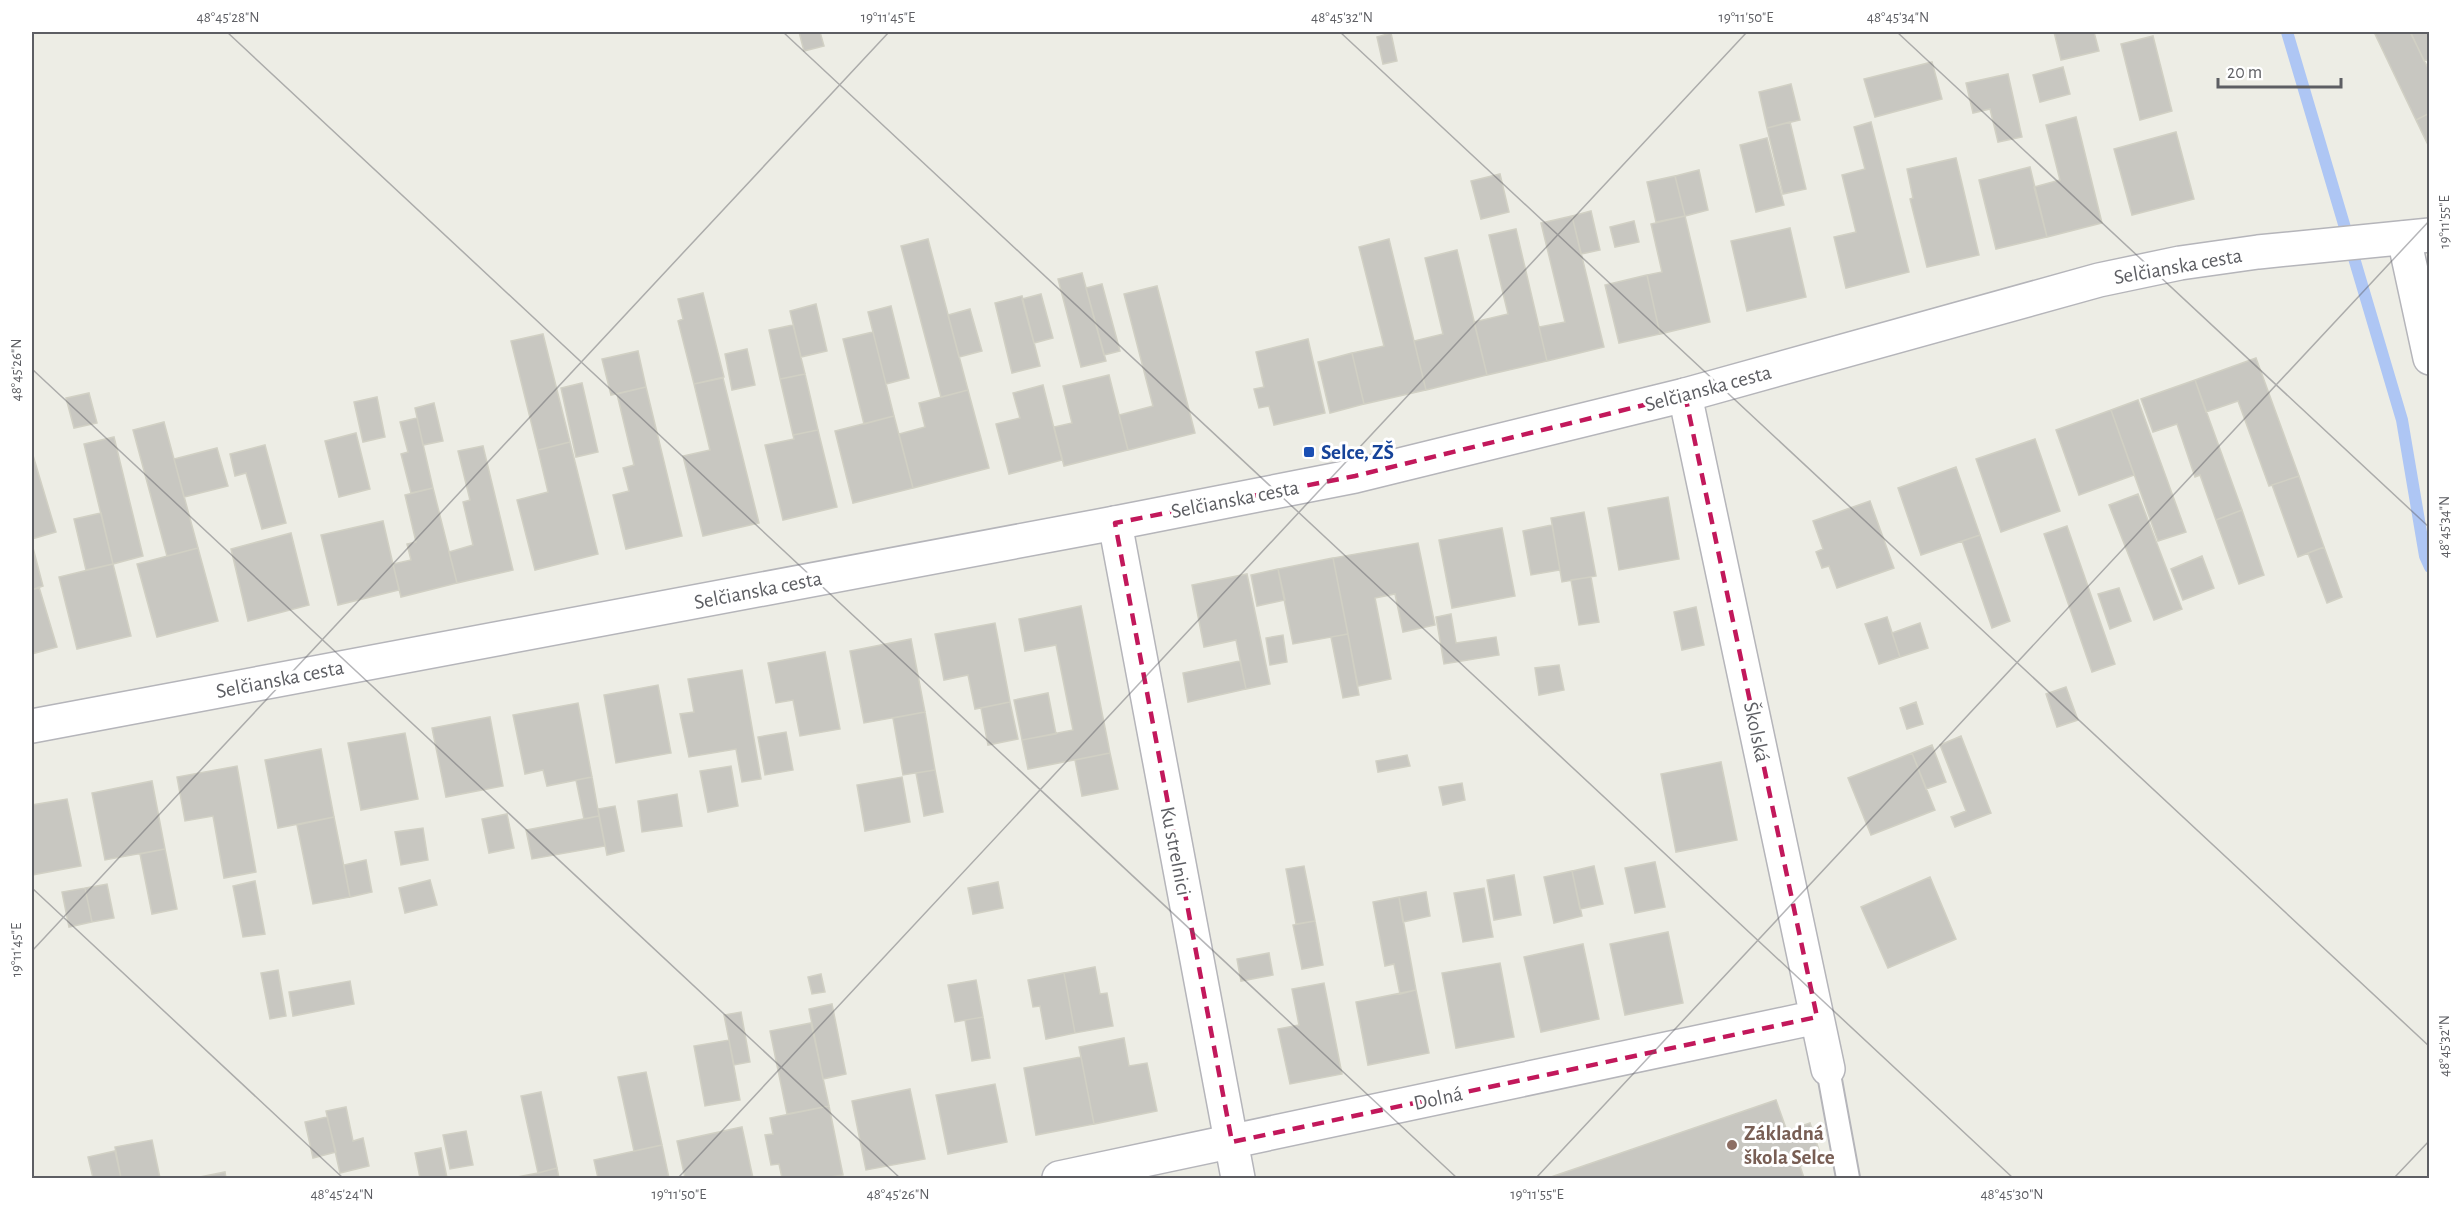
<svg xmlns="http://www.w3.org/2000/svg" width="2461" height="1210" font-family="'Alegreya Sans',sans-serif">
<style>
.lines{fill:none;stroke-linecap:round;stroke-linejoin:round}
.stream{stroke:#aec6f4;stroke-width:12}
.building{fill:#c8c7c1;stroke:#d1d0c4;stroke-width:1.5}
.service-casing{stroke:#b5b5ba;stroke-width:26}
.minor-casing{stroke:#b5b5ba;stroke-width:36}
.tertiary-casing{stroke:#b5b5ba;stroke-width:36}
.service{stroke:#fff;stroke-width:22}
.minor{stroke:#fff;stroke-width:33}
.tertiary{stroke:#fff;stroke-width:33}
.marked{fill:none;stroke:#c2185b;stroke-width:4.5;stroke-dasharray:12 8;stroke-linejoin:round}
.ticks{fill:none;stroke:#5d5e63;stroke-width:1.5;stroke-opacity:0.45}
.transit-dot{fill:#1a4fb4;stroke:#fff;stroke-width:2}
.education-dot{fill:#8d6e63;stroke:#fff;stroke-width:2}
.labels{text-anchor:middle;stroke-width:6;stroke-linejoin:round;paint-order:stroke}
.street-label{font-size:21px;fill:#5d5e63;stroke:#fff}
.transit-label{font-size:21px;font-weight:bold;fill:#164399;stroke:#fff;text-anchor:start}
.education-label{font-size:21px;font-weight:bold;fill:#785e54;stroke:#fff;text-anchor:start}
.neatline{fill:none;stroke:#5d5e63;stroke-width:2}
.ticks-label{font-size:15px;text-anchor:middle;fill:#5d5e63}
</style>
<rect width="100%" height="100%" fill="#edede5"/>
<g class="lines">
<!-- stream -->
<path class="stream" d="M2287 32 2402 420 2425 556 2430 567"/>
</g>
<!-- building -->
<path class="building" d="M799 32H820L824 46 804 51Z
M2054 32H2094L2099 51 2061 60Z
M2374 32H2410L2430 72V113L2416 120Z
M2414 32H2430V59L2424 61 2411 33Z
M1391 33 1397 61 1383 64 1377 37Z
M2153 36 2172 111 2140 120 2121 44Z
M1932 62 1942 99 1875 117 1864 79Z
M2063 67 2070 94 2040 102 2033 75Z
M2008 74 2022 137 1998 142 1990 109 1973 113 1966 83Z
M1791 84 1800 120 1767 128 1759 92Z
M2430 113V149L2416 120Z
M2076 117 2102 223 2047 237 2034 187 2060 180 2046 125Z
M1790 122 1806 189 1783 194 1767 128Z
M1871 122 1909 272 1846 288 1834 237 1856 232 1842 175 1865 169 1854 127Z
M2176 132 2194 199 2132 215 2114 149Z
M1767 138 1784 205 1756 212 1740 145Z
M1956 158 1979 255 1927 267 1910 199 1913 198 1907 169Z
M2030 167 2047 237 1996 249 1979 180Z
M1699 170 1708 210 1685 216 1675 176Z
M1500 174 1509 212 1481 219 1471 181Z
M1675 176 1685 216 1656 222 1647 182Z
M1591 211 1600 250 1581 254 1572 216Z
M1572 216 1604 347 1547 361 1539 327 1565 322 1541 223Z
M1685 216 1710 322 1660 334 1647 275 1662 272 1651 224Z
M1634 221 1639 242 1615 247 1610 227Z
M1790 228 1806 297 1747 311 1731 241Z
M1516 229 1547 361 1487 375 1474 322 1508 314 1489 235Z
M928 239 968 390 941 397 901 246Z
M1389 239 1426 390 1364 404 1352 353 1384 346 1359 247Z
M1457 250 1487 375 1426 390 1414 341 1443 334 1425 258Z
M1082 273 1106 361 1081 367 1058 279Z
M1647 275 1660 334 1619 343 1605 285Z
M1102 284 1120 351 1104 355 1086 288Z
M1157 286 1195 433 1128 450 1119 415 1153 406 1124 294Z
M703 293 724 377 694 384 678 321 683 319 678 299Z
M1041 294 1053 338 1034 343 1022 299Z
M1022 296 1040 366 1012 373 995 303Z
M816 304 827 351 801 357 790 311Z
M891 306 909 378 886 384 868 312Z
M970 309 982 351 959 357 948 315Z
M793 325 805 374 780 379 769 330Z
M873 332 894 416 864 424 843 339Z
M543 334 570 442 538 450 511 341Z
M1308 339 1325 413 1274 425 1269 406 1259 408 1254 389 1264 387 1256 352Z
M747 349 755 385 732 390 725 354Z
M638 351 646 387 611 395 602 359Z
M1352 353 1364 404 1330 413 1318 362Z
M2256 358 2299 476 2269 486 2238 401 2206 412 2195 380Z
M805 374 818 430 793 435 780 379Z
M1109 375 1128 450 1064 466 1054 427 1072 423 1063 386Z
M723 378 759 523 703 536 683 456 710 450 694 384Z
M2195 380 2242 510 2216 520 2200 475 2195 477 2177 424 2153 432 2141 399Z
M582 383 598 452 576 457 561 388Z
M1043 385 1062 460 1009 474 996 424 1020 418 1013 393Z
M646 387 682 536 626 549 613 495 629 491 623 468 634 465 617 394Z
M968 390 989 468 913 488 899 434 925 427 919 403Z
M89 393 97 423 74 428 66 398Z
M377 397 385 437 363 442 354 402Z
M2138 400 2186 532 2158 541 2111 410Z
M434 403 443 441 423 445 415 408Z
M2111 410 2134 475 2079 495 2056 430Z
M894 416 913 488 853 503 835 431Z
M417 418 433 488 411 493 401 454 408 452 400 422Z
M164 422 198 548 167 556 133 430Z
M818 430 837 507 783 520 765 445 794 439 793 435Z
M356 433 370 489 339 497 325 441Z
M114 437 143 556 113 564 84 444Z
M2035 439 2060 511 2001 532 1976 459Z
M570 442 598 554 535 570 517 500 548 492 538 450Z
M265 445 286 523 262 529 246 473 235 476 230 454Z
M483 446 513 570 457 583 449 552 473 545 463 502 470 500 458 451Z
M217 448 228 486 184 497 174 459Z
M32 452 56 532 32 539Z
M1956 467 1980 535 1921 555 1898 488Z
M2299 476 2324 547 2298 557 2272 485Z
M433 488 457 583 401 597 393 564 411 560 407 544 416 542 405 495Z
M2138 494 2182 609 2154 620 2109 505Z
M1668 497 1679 559 1619 570 1608 508Z
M1870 501 1894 568 1837 588 1829 566 1822 568 1816 552 1823 549 1813 521Z
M2242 510 2264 575 2239 584 2216 520Z
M1584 512 1596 576 1562 582 1551 518Z
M101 513 113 564 86 570 74 519Z
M383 521 399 590 338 605 321 535Z
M1552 525 1560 570 1531 575 1523 531Z
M2067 526 2115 664 2092 672 2044 534Z
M1502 528 1515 596 1452 608 1439 540Z
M291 533 309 605 248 621 231 549Z
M1980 535 2010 621 1992 628 1962 541Z
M1418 543 1435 625 1403 632 1395 594 1375 598 1391 679 1358 686 1333 558Z
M32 544 43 586 32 590Z
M2324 547 2342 597 2327 603 2308 553Z
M198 548 218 621 157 637 137 564Z
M2202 556 2214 588 2183 600 2171 569Z
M1333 558 1348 634 1293 644 1278 569Z
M113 564 131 636 77 649 59 577Z
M1278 569 1285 600 1257 606 1251 575Z
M1247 574 1270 684 1246 689 1236 640 1204 647 1192 585Z
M1591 577 1599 622 1579 625 1571 580Z
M39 587 57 647 32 654V590Z
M2119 588 2131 621 2110 629 2098 594Z
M1081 606 1110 753 1028 769 1022 740 1073 730 1056 645 1025 651 1019 619Z
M1696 607 1704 645 1682 650 1674 612Z
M1451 614 1456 643 1496 637 1499 655 1444 664 1436 617Z
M1887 617 1900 657 1879 664 1865 624Z
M995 623 1010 702 975 709 968 675 944 680 935 634Z
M1920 623 1928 648 1900 657 1892 633Z
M1348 634 1359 695 1343 698 1331 637Z
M1283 635 1287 662 1270 665 1266 638Z
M911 639 925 712 864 723 850 651Z
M825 652 840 729 800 736 793 700 776 703 768 663Z
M1240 661 1246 689 1188 702 1183 673Z
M1559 665 1564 690 1539 695 1535 668Z
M742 670 761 779 742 782 736 749 689 757 680 714 694 712 688 679Z
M658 685 671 753 616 763 604 695Z
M2066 687 2078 720 2057 727 2046 694Z
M1048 693 1056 734 1022 740 1014 700Z
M1010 702 1018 739 988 745 981 708Z
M1916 702 1923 724 1907 729 1900 708Z
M578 703 592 777 547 786 543 770 525 774 513 715Z
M925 712 935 770 903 775 893 718Z
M490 717 503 786 446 797 432 728Z
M786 732 793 770 765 775 758 737Z
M405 733 418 799 361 810 348 743Z
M1961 736 1991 813 1955 827 1951 817 1966 811 1940 745Z
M1932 745 1946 782 1926 789 1912 753Z
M321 749 334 817 278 828 265 760Z
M1110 753 1118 789 1082 796 1075 760Z
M1912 753 1935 810 1871 835 1848 778Z
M1407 755 1410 766 1378 772 1376 761Z
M1721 762 1737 840 1676 852 1661 774Z
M237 766 256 872 224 878 213 816 185 821 177 777Z
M731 766 738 806 708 812 700 771Z
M935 770 943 812 924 816 916 773Z
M592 777 599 816 584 819 576 780Z
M902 777 910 822 865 831 857 785Z
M152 781 165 849 105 860 92 793Z
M1462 783 1465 800 1443 805 1439 787Z
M677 794 682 826 642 832 638 801Z
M67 799 81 866 32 875V805Z
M615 806 624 851 607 855 598 809Z
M507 814 514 848 489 853 482 819Z
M599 816 605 846 532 859 526 830Z
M334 817 350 897 313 904 297 825Z
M423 828 428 860 401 865 395 832Z
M165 849 177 909 152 914 140 854Z
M366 860 372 892 350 897 344 865Z
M1655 862 1665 907 1635 913 1625 868Z
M1304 866 1315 921 1296 924 1286 869Z
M1594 866 1603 904 1580 909 1572 871Z
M1572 871 1582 916 1554 923 1544 877Z
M1514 875 1521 915 1494 920 1487 880Z
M1930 877 1956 939 1888 968 1861 907Z
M430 880 437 905 405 913 399 888Z
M255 881 265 934 243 937 233 886Z
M998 882 1003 908 973 914 968 888Z
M107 884 114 918 92 922 85 888Z
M85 888 92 922 69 927 62 892Z
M1484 888 1493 937 1463 942 1454 893Z
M1426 892 1430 916 1403 922 1399 897Z
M1399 897 1416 990 1400 994 1394 964 1385 966 1373 902Z
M1315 921 1323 965 1302 969 1293 925Z
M1668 932 1683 1003 1625 1015 1610 944Z
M1583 944 1599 1019 1541 1032 1524 957Z
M1269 953 1273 975 1241 981 1237 959Z
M1500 963 1514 1037 1456 1048 1442 973Z
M1095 967 1100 994 1107 993 1113 1026 1075 1033 1064 973Z
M278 970 286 1016 270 1019 261 973Z
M1064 973 1075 1033 1046 1039 1040 1006 1033 1007 1028 980Z
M821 974 825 992 812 994 808 977Z
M976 980 983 1017 955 1022 948 985Z
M350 981 354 1004 293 1016 289 992Z
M1324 983 1342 1074 1290 1084 1278 1029 1299 1025 1292 989Z
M1416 990 1429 1053 1368 1065 1356 1002Z
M832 1004 846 1074 823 1079 809 1009Z
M741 1012 750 1062 734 1065 724 1015Z
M983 1017 990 1058 972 1061 965 1020Z
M811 1023 829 1106 787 1114 770 1031Z
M1124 1038 1129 1066 1147 1063 1157 1111 1094 1124 1079 1047Z
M729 1040 740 1100 705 1106 694 1046Z
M1081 1057 1094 1124 1036 1135 1024 1068Z
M646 1072 662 1145 634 1151 618 1077Z
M995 1084 1007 1142 948 1154 936 1095Z
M910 1089 925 1159 866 1170 852 1101Z
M541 1092 557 1168 538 1173 521 1096Z
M1776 1100 1787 1131 1810 1123 1822 1159 1800 1166 1804 1178H1548Z
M829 1106 843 1175 824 1178H782L779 1164 771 1165 765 1135 773 1134 770 1118Z
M346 1107 353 1141 363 1138 369 1166 340 1173 326 1111Z
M327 1117 336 1152 313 1158 305 1122Z
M742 1127 753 1178H685L677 1141Z
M466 1131 473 1165 450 1169 443 1135Z
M152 1140 160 1178H121L115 1147Z
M662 1145 669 1178H598L594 1160Z
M441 1148 447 1178H420L415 1153Z
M115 1151 121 1178H93L88 1157Z
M557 1168 559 1178H512L538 1173Z
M225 1172 226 1178H195Z"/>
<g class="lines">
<!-- service casing -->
<g class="service-casing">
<path id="service" d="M1828 1069 1848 1178"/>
</g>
<!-- minor casing -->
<g class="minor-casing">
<path id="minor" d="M2404 238 2430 358
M1685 395 1828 1069
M1115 523 1238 1178
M1059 1178 1817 1017"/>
</g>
<!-- tertiary casing -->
<g class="tertiary-casing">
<path id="tertiary" d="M32 726 1115 523 1355 476 1685 395 2099 280 2180 263 2258 252 2430 235"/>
</g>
<!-- service -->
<use href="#service" class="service"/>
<!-- minor -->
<use href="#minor" class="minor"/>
<!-- tertiary -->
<use href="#tertiary" class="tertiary"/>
</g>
<!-- marked area -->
<path class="marked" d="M1685 395 1817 1017 1232 1142 1115 523 1355 476Z"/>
<!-- ticks -->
<path class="ticks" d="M227 32 1457 1178M783 32 2013 1178M1340 32 2430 1047M1897 32 2430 528M32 369 900 1178M32 888 343 1178M32 951 889 32M678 1178 1747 32M1536 1178 2430 220M2394 1178 2430 1140"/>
<!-- markers -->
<rect class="transit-dot" x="1303" y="446" width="12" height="12" rx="3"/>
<circle class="education-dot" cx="1732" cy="1145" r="6"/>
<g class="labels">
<!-- street labels -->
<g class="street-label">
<text transform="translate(2178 266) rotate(-10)" y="7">Selčianska cesta</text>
<text transform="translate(1708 388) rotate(-15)" y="7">Selčianska cesta</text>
<text transform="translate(1235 499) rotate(-11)" y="7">Selčianska cesta</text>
<text transform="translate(758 590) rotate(-11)" y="7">Selčianska cesta</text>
<text transform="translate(280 679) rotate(-11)" y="7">Selčianska cesta</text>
<text transform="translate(1757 732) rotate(78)" y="7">Školská</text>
<text transform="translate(1176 851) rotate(79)" y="7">Ku strelnici</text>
<text transform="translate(1438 1098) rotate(-12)" y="7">Dolná</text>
</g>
<!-- transit labels -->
<g class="transit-label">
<text x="1321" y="459">Selce, ZŠ</text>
</g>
<!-- education labels -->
<g class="education-label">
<text x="1744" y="1140">Základná<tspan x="1744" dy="24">škola Selce</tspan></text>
</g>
</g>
<!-- border -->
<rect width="2461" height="1210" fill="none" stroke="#ffffff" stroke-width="66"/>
<!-- scale -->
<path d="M2218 78v9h123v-9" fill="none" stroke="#5d5e63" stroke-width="3"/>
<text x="2227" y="78" font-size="18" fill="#5d5e63" stroke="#ffffff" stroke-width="4.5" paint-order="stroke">20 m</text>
<rect x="33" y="33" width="2395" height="1144" class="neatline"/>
<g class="ticks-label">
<text x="228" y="22">48°45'28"N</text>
<text x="888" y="22">19°11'45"E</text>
<text x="1342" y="22">48°45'32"N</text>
<text x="1746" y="22">19°11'50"E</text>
<text x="1898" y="22">48°45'34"N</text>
<text transform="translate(2444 222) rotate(-90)" y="5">19°11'55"E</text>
<text transform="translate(16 370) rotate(-90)" y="5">48°45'26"N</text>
<text transform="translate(2444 527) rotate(-90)" y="5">48°45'34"N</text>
<text transform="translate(16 950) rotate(-90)" y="5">19°11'45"E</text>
<text transform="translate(2444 1046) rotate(-90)" y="5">48°45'32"N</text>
<text x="342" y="1199">48°45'24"N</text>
<text x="679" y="1199">19°11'50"E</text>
<text x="898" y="1199">48°45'26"N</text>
<text x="1537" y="1199">19°11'55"E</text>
<text x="2012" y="1199">48°45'30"N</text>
</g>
</svg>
